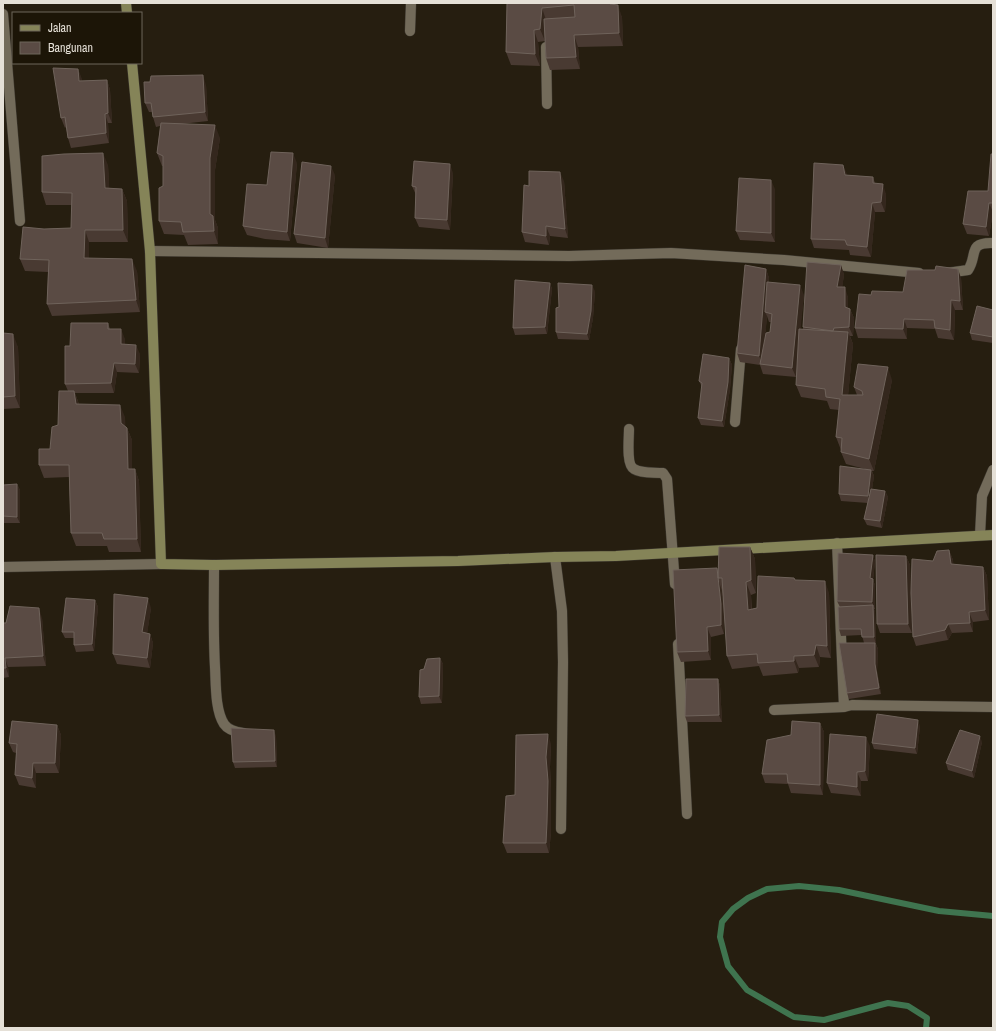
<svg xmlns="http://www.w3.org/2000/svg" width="996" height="1031" font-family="'Archivo Narrow',sans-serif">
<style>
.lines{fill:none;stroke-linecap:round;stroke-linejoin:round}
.stream{stroke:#3f744f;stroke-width:6}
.street-casing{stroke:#3d382f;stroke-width:11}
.secondary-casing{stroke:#3d382f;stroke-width:11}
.street{stroke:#736b5a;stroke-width:10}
.secondary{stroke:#858458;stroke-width:10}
.wall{fill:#493a32;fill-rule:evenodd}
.shaded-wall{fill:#34271d}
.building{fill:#5a4b44;stroke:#6f635b}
</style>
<rect width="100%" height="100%" fill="#261e10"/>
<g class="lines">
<!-- stream -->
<path class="stream" d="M926 1028 927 1018 908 1006 888 1003 824 1020 794 1017 747 990 728 966 720 937 722 922 733 909 748 898 767 889 799 886 839 890 939 911 993 916"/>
<!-- street casing -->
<g class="street-casing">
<path id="street" d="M3 14 20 221
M410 31 411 3
M546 47 547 104
M150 251 569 256 671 253 784 260 919 273
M947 273 968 270C978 256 967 242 993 243
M735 422 741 349
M629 429C629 438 626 465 634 469 642 474 654 472 663 473L667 479 675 584
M980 535 982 496 993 470
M837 543 844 707 852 705 993 707
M555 557 562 611 563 662 561 829
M214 565C214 599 213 633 215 667 216 684 215 710 224 724 228 730 236 732 243 733
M3 567 161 564
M678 644 687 814
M774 710 844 707"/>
</g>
<!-- secondary casing -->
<g class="secondary-casing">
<path id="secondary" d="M126 3 127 13
M132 63 150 251 161 564 214 565 458 561 555 557 616 556 993 535"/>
</g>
<!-- street -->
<use href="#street" class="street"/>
<!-- secondary -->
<use href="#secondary" class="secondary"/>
</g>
<!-- wall -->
<path class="wall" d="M507 3H614V5L622 17 623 46 578 47 580 69 550 70 546 58 545 41 538 42 540 66 511 65 506 52Z
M78 69 82 81 107 80 110 90 112 123H108L109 143 71 148 68 138 66 127 65 128 61 118Z
M206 85 208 121 181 124 220 138 215 170V220L218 228V244L188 245 184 235 164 234 159 221 163 186V166H162L157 153 160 126 156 127 153 117 152 112H149L145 103Z
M993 154V212L989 236 967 234 963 224 988 191Z
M297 163 290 241 265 239 247 235 243 226 267 185Z
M108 165 109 188 122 189 127 201 128 242H89V258L137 271 140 312 52 316 47 304 48 272 25 271 20 259 44 229 71 228 72 205H46L42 192Z
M453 173 450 230 419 227 415 218 416 195 412 186Z
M335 175 328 248 297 243 294 234Z
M847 175 873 177 875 183 886 194 885 212H875L871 257 850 255 849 250 814 248 811 239Z
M564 181 568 238 550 236 549 245 525 242 522 232 529 186Z
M775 189V242L740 240 736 231Z
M841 265 844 275 842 287 848 297V308L850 309 854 318 853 336H850L853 344 848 395H857L854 387 892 380 874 471H872L874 476 872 489 885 491 888 497 882 528 867 525 864 519 868 503 841 501 839 494 865 469 846 464 841 452V450L836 437 839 410 830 409 827 401 801 397 796 385 798 350 796 377 763 374 760 365 740 362 737 353 766 269 769 278V282L804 295 800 329H803V327ZM767 316 769 322H771L770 332 765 336Z
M961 278 963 310H955L954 340 938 338 935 329 907 328V339L858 338 855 328 871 295 903 292Z
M550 283 552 289 547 334 515 335 513 328Z
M595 291 593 318 589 340 558 339 556 332 559 307Z
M993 310V343L972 340 970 333Z
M108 323 110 329 125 339V344L140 354 139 373 117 372 114 393H75L79 404 125 417V426L127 428 132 440V469H135L139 481 141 552H109L107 546H76L71 533 69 477 44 478 39 465 50 449 58 425 68 391 65 384 70 346Z
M3 333 18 347 20 408 3 409Z
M729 358 732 365 730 389 724 427 701 425 698 418 702 387 699 381Z
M17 484 20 490V523H4L3 520V485Z
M750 547 755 559 756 593 751 595 752 609 757 608 794 578 795 580 829 593 831 658 820 657 819 667 799 668 798 673 763 676 759 666 732 669 727 656 724 614V634L711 637V660L681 662 677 652 717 568 718 572ZM721 588 722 591 724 613Z
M949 550 953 560V564L983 567 987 576 989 620 973 622V632L952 633 948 640 916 646 913 637 933 561Z
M873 555 875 562 873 580 875 585V609H874L875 612 876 644 878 649 877 671 881 694 849 699 847 693 864 643 862 635 841 636 839 629 840 607 837 601Z
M906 556 910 565 912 633H880L877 624Z
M95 600 98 607 94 651 76 652 74 645V638H65L62 632Z
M151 608 147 633 150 634 153 643 150 668 117 664 113 654Z
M42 618 46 666 8 667 9 677 3 678V623Z
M440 658 443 664 442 703 421 704 419 697 424 669Z
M718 679 720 686 722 722H687L685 716Z
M820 723 824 732 823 795 791 793 788 784 765 783 762 774 791 735Z
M57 725 61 735 59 773H36V788L19 785 15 775 16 753 13 752 9 743Z
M920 726 917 754 874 749 872 743Z
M276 736 277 767 235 768 233 762Z
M982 742 974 778 948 770 946 763Z
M551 744 550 767 551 790V832L549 853H507L503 843 515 795Z
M870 746 868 781H861V796L831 793 827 783Z"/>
<!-- shaded-wall -->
<path class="shaded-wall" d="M618 5 622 17 623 46 619 33Z
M542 8 546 20 545 41 540 29Z
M534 30 538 42 540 66 535 54Z
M574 35 578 47 580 69 576 57Z
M78 69 82 79 83 91 79 81Z
M203 75 206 85 208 121 205 112Z
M107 80 110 90 112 123 108 113Z
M105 114 108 123 109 143 106 133Z
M215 125 220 138 215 170V220L218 228V244L214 231 210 214V158Z
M103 153 108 165 110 200 105 188Z
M293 153 297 163 290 241 287 232Z
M450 164 453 173 450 230 447 220Z
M843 165 847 174 849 184 845 175Z
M331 166 335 175 328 248 325 238Z
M560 172 564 181 568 238 565 229Z
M771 180 775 189V242L771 233Z
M883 184 886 194 885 212 881 202Z
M122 189 127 201 128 242 123 230Z
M872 203 875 212 871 257 867 247Z
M989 203 993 212 989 236 986 227Z
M546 226 550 236 549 245 546 236Z
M85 230 89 242V270L84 258Z
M132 259 137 271 140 312 136 300Z
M841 265 844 275 841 296 837 287Z
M766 269 769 278 767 312H765L767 316 763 365 759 356Z
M958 269 961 278 963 310 960 301Z
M550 283 552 289 547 334 545 327Z
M592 285 595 291 593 318 589 340 587 334Z
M800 285 804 295 796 377 792 368Z
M845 287 848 297V317L845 307Z
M951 300 955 310 954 340 950 330Z
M850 309 854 318 853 336 849 327Z
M904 319 907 328V339L903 329Z
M121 329 125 339V353L121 344Z
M848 332 853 344 847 407 842 395Z
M13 334 18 347 20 408 15 396Z
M136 345 140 354 139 373 135 364Z
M729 358 732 365 730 389 724 427 722 421Z
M114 363 117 372 114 393 111 383Z
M888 367 892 380 874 471 869 459Z
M74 391 79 404H76Z
M120 405 125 417 126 436 121 423Z
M127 428 132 440V481L128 469Z
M135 469 139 481 141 552 137 539Z
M871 470 874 476 870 503 868 496Z
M17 484 20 490V523L17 517Z
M885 491 888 497 882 528 880 521Z
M750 547 755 559 756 593 751 580Z
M949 550 953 560 955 574 951 564Z
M873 555 875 562 873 580 875 585V609L872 602 870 578Z
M906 556 910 565 912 633 908 624Z
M983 567 987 576 989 620 985 610Z
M717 568 720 578H718L721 588 724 614V634L721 625Z
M825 581 829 593 831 658 827 646Z
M746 582 751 595 752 622 748 610Z
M148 598 151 608 146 642 142 632Z
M95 600 98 607 94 651 92 644Z
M873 605 875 612 876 644 874 637Z
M39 608 42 618 46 666 43 656Z
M969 612 973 622V632L970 623Z
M948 624 952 633 948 640 945 630Z
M707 627 711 637V660L708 651Z
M150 634 153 643 150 668 147 658Z
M875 643 878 649 877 671 881 694 879 688 875 664Z
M816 645 820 657 819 667 814 655Z
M794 656 799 668 798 673 794 661Z
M5 658 8 667 9 677 6 668Z
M440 658 443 664 442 703 439 696Z
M718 679 720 686 722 722 719 715Z
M918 720 920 726 917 754 915 748Z
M820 723 824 732 823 795 820 785Z
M57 725 61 735 59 773 55 763Z
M274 730 276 736 277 767 275 761Z
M548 734 551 744 550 767 551 790V832L549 853 546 843V757Z
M980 736 982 742 974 778 972 771Z
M866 737 870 746 868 781 865 771Z
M33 763 36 773V788L32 778Z
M857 772 861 781V796L857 787Z"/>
<!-- building -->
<path class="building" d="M507 3H610V4L618 5 619 33 574 35 576 57 546 58 544 19 575 17 574 5 542 8 540 29 534 30 535 54 506 52Z
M53 68 78 69 79 81 107 80 108 113 105 114 106 133 68 138 65 117 61 118Z
M203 75 205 112 153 117 151 103H145L144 82H150L151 76Z
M161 123 215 125 210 158V214L213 216 214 231 183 232 181 222 159 221V188L163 186V156L157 153Z
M271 152 293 153 287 232 262 229 243 226 247 184 267 185Z
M103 153 105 188 122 189 123 230H85L84 258 132 259 136 300 47 304 49 260 20 259 23 227 44 229 71 228 72 193 42 192V156L64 154Z
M991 154H993V203H989L986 227 963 224 968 191H988Z
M414 161 450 164 447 220 415 218 416 187 412 186Z
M302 162 331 166 325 238 294 234Z
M814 163 843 165 845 175 873 177V183L883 184 881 202 872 203 867 247 847 245 845 240 811 239Z
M529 171 560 172 565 229 546 226V236L522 232 524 185 529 186Z
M739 178 771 180V233L736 231Z
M807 262 841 265 837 287H845V307L850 309 849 327 834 328 833 331 803 327Z
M745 265 766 269 759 356 737 353Z
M936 266 958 269 960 301 951 300 950 330 935 328 934 320 904 319 903 329 855 328 859 294 871 295 872 291 903 292 907 270H935Z
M515 280 550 283 545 327 513 328Z
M767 282 800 285 792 368 760 364 766 333 770 332 772 314 765 312Z
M558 283 592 285 591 311 587 334 556 332V308L559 307Z
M977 306 993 310V337L970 333Z
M71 323H108V329H121V344L136 345 135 364 114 363 111 383 65 384V346H70Z
M799 329 848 332 842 395H863L862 391 854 387 858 364 888 367 869 459 841 452 842 438 836 437 840 399 826 397 825 389 796 385Z
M3 333 13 334 15 396 3 397Z
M703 354 729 358 728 382 722 421 698 418 702 383 699 381Z
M59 391H74L76 404 120 405 121 423 127 428 128 469H135L137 539H104L102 533H71L69 465H39V449H50L52 427 58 425Z
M840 466 871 470 868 496 839 494Z
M17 484V517L3 516V485Z
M871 489 885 491 880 521 864 519Z
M719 547H750L751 580 746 582 748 610 757 608 758 576 794 578 795 580 825 581 827 646 816 645 814 655 794 656V661L758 663 757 654 727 656 722 578H718Z
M949 550 951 564 983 567 985 610 969 612 970 623 948 624 945 630 913 637 911 593 912 559 933 561 937 551Z
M838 553 873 555 870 578 873 579 872 602 837 601Z
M876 555 906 556 908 624H877Z
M717 568 721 604V625L707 627 708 651 677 652 673 570Z
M114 594 148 598 142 632 150 634 147 658 113 654Z
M66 598 95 600 92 644 74 645V632H62Z
M873 605 874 637H862L861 629H839L838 607Z
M10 606 39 608 43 656 5 658 6 668H3V623H6Z
M839 643H875V664L879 688 847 693Z
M440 658 439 696 419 697 420 670 424 669 427 659Z
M686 679H718L719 715 685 716Z
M877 714 918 720 915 748 872 743Z
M12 721 57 725 55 763H33L32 778 15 775 17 744 9 743Z
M792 721 820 723V785L788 783 787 774H762L767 740 791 735Z
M231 728 274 730 275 761 233 762Z
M960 730 980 736 972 771 946 763Z
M548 734 546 757 548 781 547 822 546 843H503L506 796 515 795 516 735Z
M830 734 866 737 865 771 857 772V787L827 783Z"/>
<!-- border -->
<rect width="996" height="1031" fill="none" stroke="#e5e0d7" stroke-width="8"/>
<!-- legend -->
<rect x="12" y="12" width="130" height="52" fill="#1c1507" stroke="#6c665a"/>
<rect x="20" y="25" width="20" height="6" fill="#858458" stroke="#6c665a"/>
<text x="48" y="32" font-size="12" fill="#e5e0d7">Jalan</text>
<rect x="20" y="42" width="20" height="12" fill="#5a4b44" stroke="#6c665a"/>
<text x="48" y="52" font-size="12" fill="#e5e0d7">Bangunan</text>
</svg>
